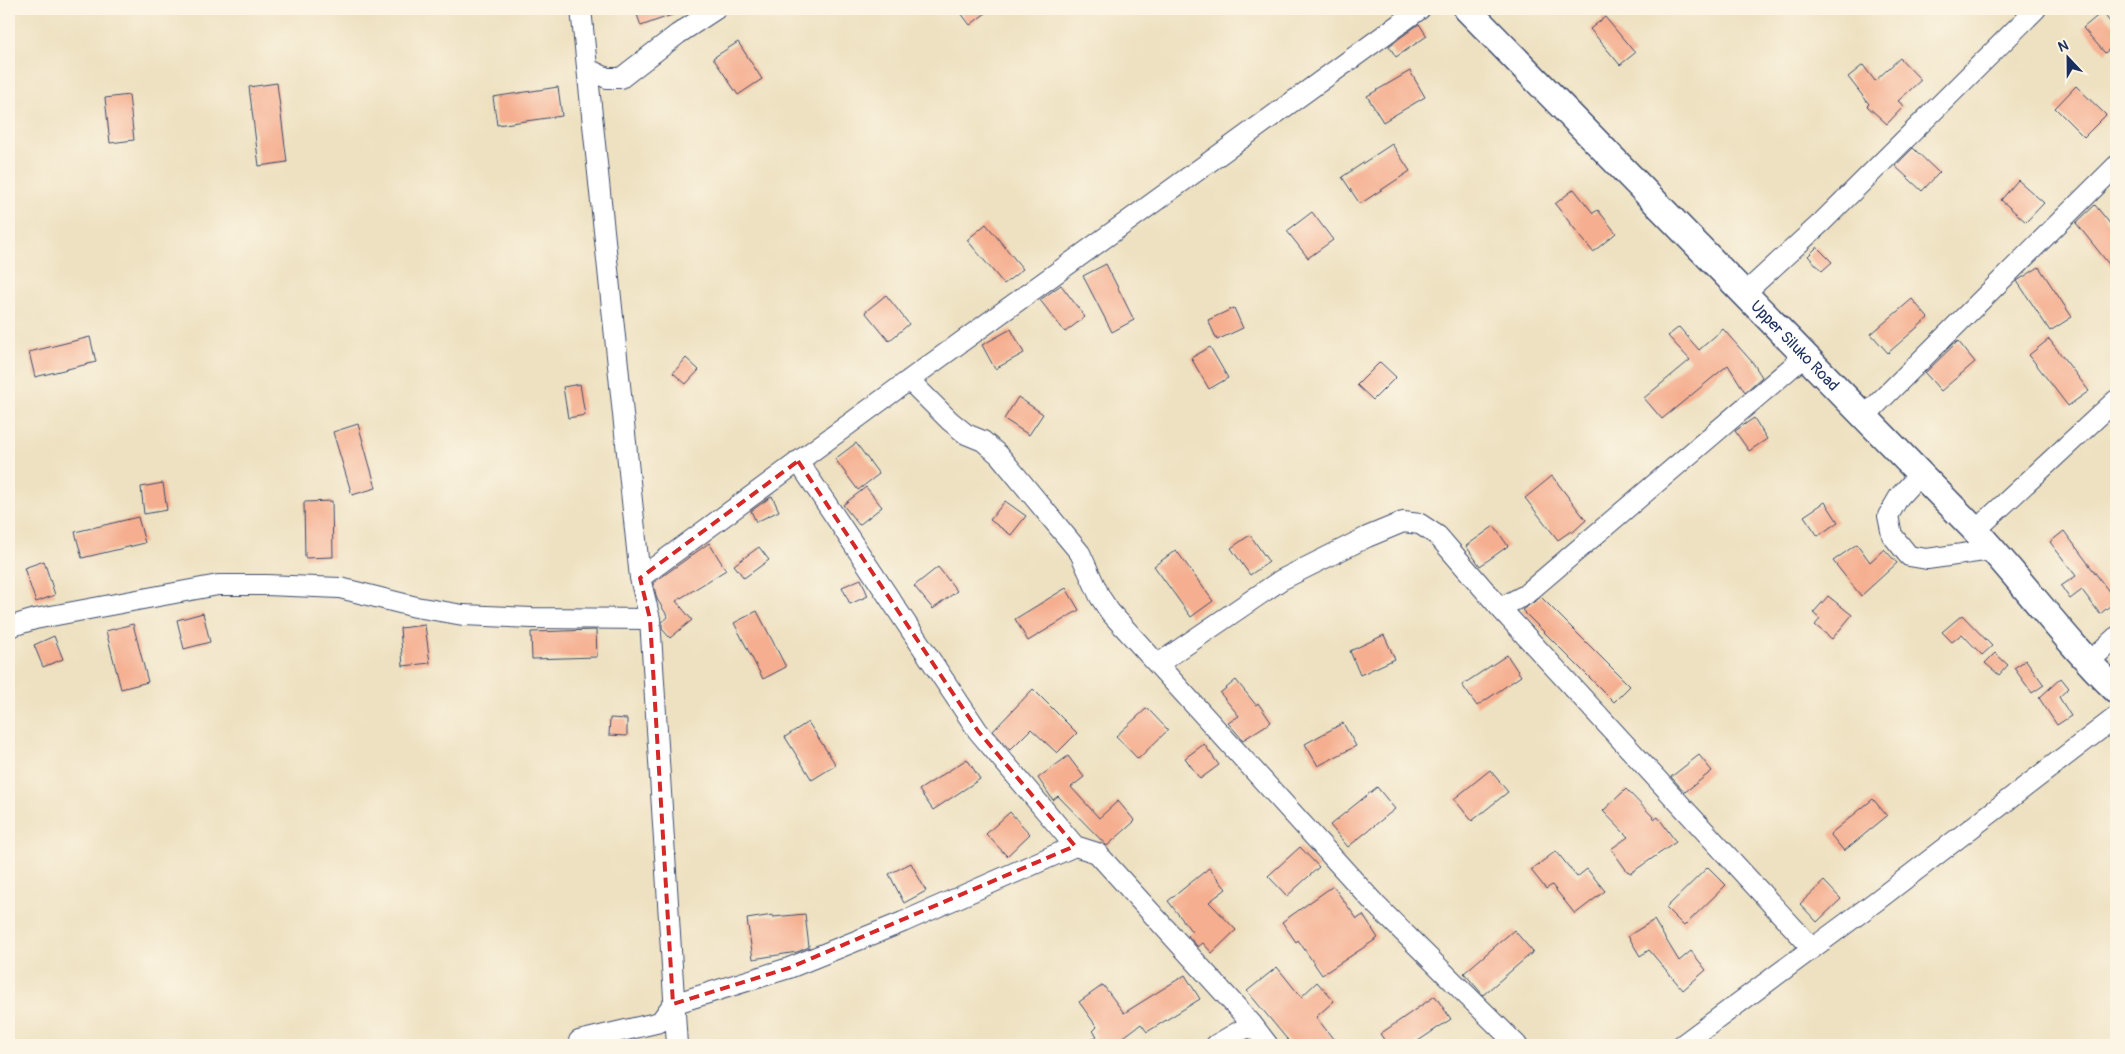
<svg xmlns="http://www.w3.org/2000/svg" width="2125" height="1054" font-family="Pangolin,sans-serif">
<style>
.building{fill:#f5af90}
.lines{fill:none;stroke-linecap:round;stroke-linejoin:round}
.minor-casing{stroke:#3b4a6d;stroke-width:22}
.major-casing{stroke:#3b4a6d;stroke-width:29}
.minor{stroke:#fff;stroke-width:20}
.major{stroke:#fff;stroke-width:26}
.marked{fill:none;stroke:#d62828;stroke-width:4;stroke-dasharray:10 6;stroke-linejoin:round}
.labels{text-anchor:middle;stroke-width:4;stroke-linejoin:round;paint-order:stroke}
.street-label{font-size:16px;fill:#1b2f5e;stroke:#fcf5e5}
</style>
<rect width="100%" height="100%" fill="#fcf5e5"/>
<filter id="ink" filterUnits="userSpaceOnUse"><feTurbulence type="fractalNoise" baseFrequency=".02" numOctaves="2"/><feDisplacementMap in="SourceGraphic" scale="10" xChannelSelector="R" yChannelSelector="G"/><feConvolveMatrix kernelMatrix="1 2 1 2 8 2 1 2 1" color-interpolation-filters="sRGB"/></filter>
<filter id="wash" filterUnits="userSpaceOnUse"><feTurbulence type="fractalNoise" baseFrequency=".0096" numOctaves="4" result="noise"/><feDisplacementMap in="SourceGraphic" scale="20" xChannelSelector="R" yChannelSelector="G"/><feGaussianBlur stdDeviation="1.12" result="paint"/><feColorMatrix in="noise" values="0 0 0 0 0 0 0 0 0 0 0 0 0 0 0 0 0 1.4 0 .05"/><feComposite in="paint" operator="in"/></filter>
<g filter="url(#wash)">
<rect width="100%" height="100%" fill="#eee1c1"/>
<g id="blocks">
<!-- building -->
<path class="building" d="M635 9H682L683 11 641 26Z
M958 9H991L970 25Z
M2102 12 2116 29V43L2105 53 2083 28Z
M1605 17 1635 53 1620 65 1590 29Z
M1419 24 1427 36 1396 57 1389 46Z
M738 42 762 79 738 95 713 58Z
M1900 58 1921 80 1898 101 1904 106 1887 124 1867 106 1869 104 1848 77 1863 65 1875 81Z
M1410 71 1425 97 1383 122 1367 96Z
M277 83 287 162 259 166 249 87Z
M2076 86 2106 115 2084 137 2055 108Z
M558 87 562 116 497 125 493 97Z
M129 95 134 140 110 143 105 98Z
M1392 144 1410 171 1360 204 1342 177Z
M1913 148 1939 173 1922 191 1895 166Z
M2018 180 2044 203 2026 222 2001 200Z
M1574 189 1593 213 1598 210 1616 233 1593 252 1555 204Z
M2095 205 2116 231V273L2076 223Z
M1312 212 1333 240 1308 258 1287 231Z
M986 224 1023 269 1004 284 967 240Z
M1817 247 1832 262 1822 271 1808 256Z
M1106 264 1134 320 1112 332 1083 276Z
M2039 267 2072 317 2050 331 2017 281Z
M1061 285 1085 317 1065 332 1040 300Z
M886 295 909 324 889 341 865 312Z
M1912 299 1928 318 1888 353 1871 334Z
M1234 308 1243 328 1217 340 1208 320Z
M1679 327 1699 350 1723 329 1753 363 1762 377 1745 392 1728 365 1662 419 1644 398 1690 360 1668 336Z
M1011 329 1024 353 995 369 982 345Z
M90 337 96 362 35 377 29 352Z
M2049 339 2089 391 2068 406 2029 355Z
M1958 341 1975 362 1941 391 1925 373Z
M1210 347 1228 378 1209 389 1191 358Z
M686 358 699 370 686 384 673 373Z
M1380 362 1396 377 1373 400 1357 385Z
M580 384 585 415 568 418 563 387Z
M1018 397 1043 414 1029 435 1004 419Z
M1754 418 1767 439 1749 451 1735 431Z
M358 424 376 488 352 495 333 432Z
M856 443 879 474 858 490 835 459Z
M1552 476 1586 520 1572 533 1571 531 1558 540 1525 498Z
M163 483 167 510 144 514 141 487Z
M866 487 882 507 859 525 843 505Z
M772 496 779 511 756 522 751 511Z
M332 501 333 557 305 558 304 502Z
M1005 501 1026 516 1011 535 990 520Z
M1825 502 1838 522 1818 536 1804 516Z
M138 517 145 543 82 558 75 532Z
M1494 526 1508 546 1480 566 1466 546Z
M2064 531 2116 601 2100 614 2082 590 2070 599 2061 586 2076 576 2050 542Z
M1250 535 1269 562 1250 575 1231 548Z
M709 543 726 570 676 601 692 620 670 638 662 629V622L668 617 657 599 653 583Z
M1857 544 1870 562 1884 549 1897 563 1861 596 1833 561Z
M759 547 769 560 744 578 734 565Z
M1176 550 1213 601 1191 617 1154 566Z
M44 561 55 595 36 602 24 568Z
M938 567 957 591 933 609 914 586Z
M861 579 868 596 850 604 842 587Z
M1066 588 1079 610 1028 641 1015 619Z
M1828 596 1852 615 1832 639 1815 625 1820 619 1813 613Z
M1541 597 1630 686 1614 702 1522 610Z
M757 611 786 667 763 679 734 623Z
M203 613 210 642 184 649 177 620Z
M1962 615 1992 646 1982 655 1962 634 1952 642 1942 632Z
M133 624 148 682 121 689 106 631Z
M425 625 430 663 403 666 400 628Z
M596 630 597 657 532 659 531 632Z
M1384 635 1395 659 1360 675 1350 651Z
M54 636 63 659 43 667 34 645Z
M1995 653 2008 665 1999 675 1985 663Z
M1507 655 1521 676 1477 706 1462 685Z
M2026 660 2044 685 2032 693 2014 668Z
M2061 678 2069 688 2059 697 2071 716 2057 725 2039 698Z
M1236 680 1256 705 1258 703 1271 722 1243 740 1228 723 1239 716 1220 693Z
M1033 689 1077 733 1057 753 1031 729 1010 750 993 731Z
M1147 708 1168 730 1138 759 1116 736Z
M610 718 627 719V736L609 735Z
M808 722 836 765 812 780 785 737Z
M1343 723 1356 746 1318 766 1305 744Z
M1204 744 1219 765 1200 779 1185 758Z
M1699 755 1712 771 1685 792 1671 777Z
M1068 756 1084 777 1071 787 1099 818 1118 801 1135 821 1107 846 1058 796 1053 800 1038 778Z
M967 759 980 779 933 810 919 790Z
M1490 770 1508 792 1472 821 1454 799Z
M1377 787 1395 809 1348 847 1330 825Z
M1626 789 1655 819 1658 817 1676 842 1631 873 1627 871 1611 849 1628 837 1603 811Z
M1873 799 1887 816 1844 851 1830 834Z
M1010 812 1030 834 1007 856 986 834Z
M1300 847 1319 867 1287 896 1268 876Z
M1556 851 1577 877 1587 869 1605 891 1575 914 1552 885 1546 889 1531 870Z
M911 863 926 891 904 903 889 874Z
M1708 867 1726 885 1684 926 1666 908Z
M1209 868 1226 889 1209 902 1236 930 1212 953 1203 943 1198 947 1188 936 1192 932 1168 901Z
M1824 881 1841 899 1817 922 1800 904Z
M1333 886 1357 919 1363 915 1378 938 1322 975 1298 940 1296 942 1282 922Z
M805 914 809 947 797 952 753 959 747 919 773 915V917Z
M1654 920 1679 961 1691 951 1706 970 1683 990 1649 950 1640 956 1628 936Z
M1514 930 1533 952 1483 995 1464 973Z
M1277 967 1301 997 1317 982 1334 1001 1316 1017 1338 1045H1292L1247 991Z
M1185 975 1200 999 1147 1032 1141 1024 1113 1045H1085L1097 1036 1093 1031 1097 1027 1079 1002 1103 985 1124 1013Z
M1435 996 1451 1019 1412 1045H1388L1380 1034Z"/>
</g>
</g>
<g filter="url(#ink)">
<use href="#blocks" fill-opacity="0" stroke="#3b4a6d" stroke-width="1"/>
<g class="lines">
<!-- minor casing -->
<g class="minor-casing">
<path id="minor" d="M581 9 640 578 650 619 677 1045
M588 69 607 78H621L678 34 716 9
M1745 293 1822 222 2036 9
M909 380 950 421 966 434 983 441 999 455 1080 553 1100 597 1110 612 1376 905 1517 1045
M1864 417 2116 166
M798 461 978 731 1075 846
M1920 474 1899 497 1888 516 1892 535 1909 556 1927 559 1991 550
M1975 531 2116 400
M640 578 909 380 1420 9
M1500 608 1812 948
M9 627 35 619 218 585H266L340 588 416 607 463 615 532 618 650 619
M2088 663 2116 637
M1158 664 1281 580 1367 537 1403 522 1420 524 1438 536 1500 608 1525 595 1806 355
M579 1041 660 1022 673 1004 789 968 903 922 1075 846 1097 853 1252 1024 1268 1045
M1216 1045 1252 1024
M1682 1045 1875 902 2116 717"/>
</g>
<!-- major casing -->
<g class="major-casing">
<g id="major">
<path id="s1" d="M1467 9C1636 181 1804 354 1972 527 2022 580 2064 640 2116 690"/>
</g>
</g>
<!-- minor -->
<use href="#minor" class="minor"/>
<!-- major -->
<use href="#major" class="major"/>
</g>
</g>
<!-- marked area -->
<path class="marked" d="M798 461 978 731 1075 846 789 968 673 1004 650 619 640 578Z"/>
<g class="labels">
<!-- street labels -->
<g class="street-label">
<text dy="6" stroke="none"><textPath href="#s1" startOffset="470">Upper Siluko Road</textPath></text>
</g>
</g>
<!-- margin -->
<rect width="2125" height="1054" fill="none" stroke="#fcf5e5" stroke-width="30"/>
<!-- north arrow -->
<g transform="translate(2068 58) rotate(338)" stroke="#fcf5e5" stroke-width="4" paint-order="stroke">
<path d="M0-4L9 19L0 12L-9 19Z" fill="#1b2f5e"/>
<text y="-8" font-size="14" font-weight="bold" text-anchor="middle" fill="#1b2f5e">N</text>
</g>
</svg>
